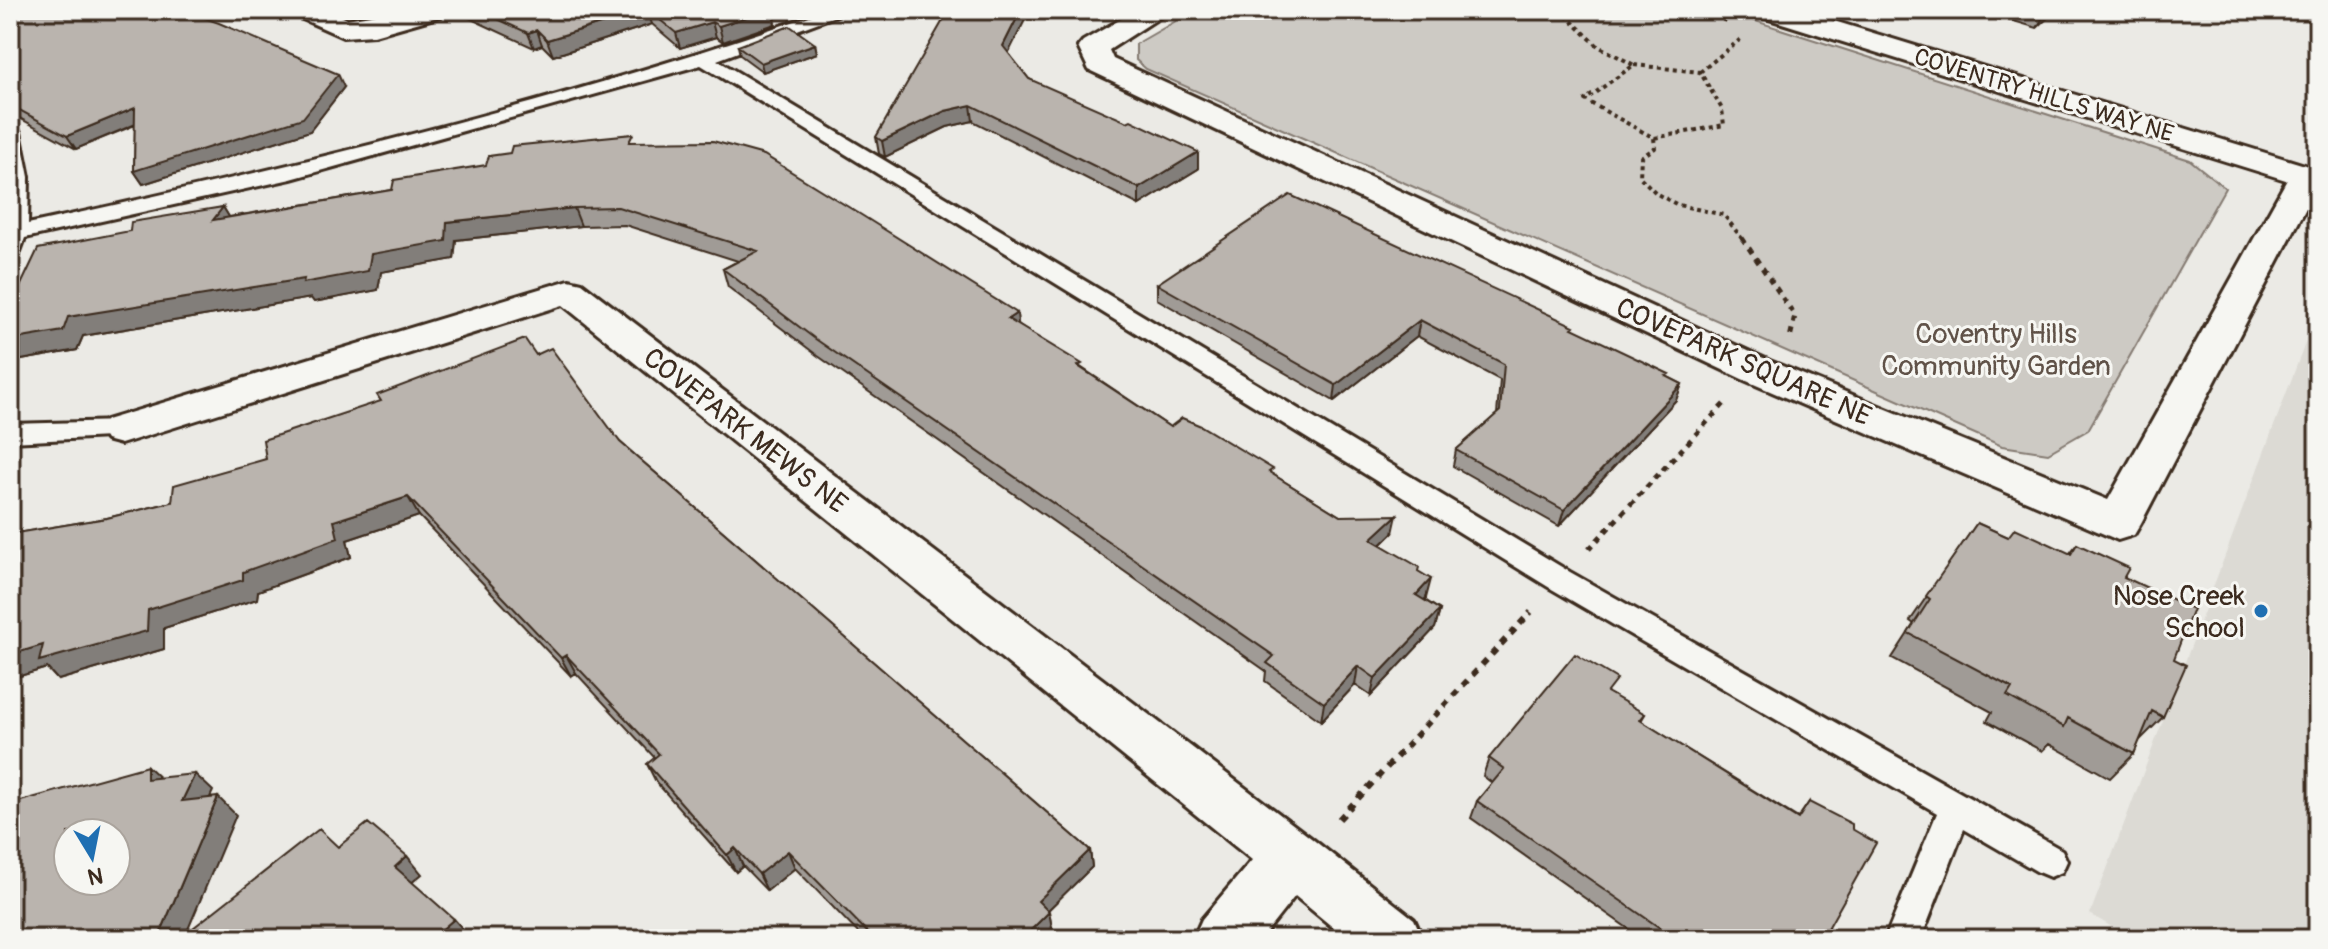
<svg xmlns="http://www.w3.org/2000/svg" width="2328" height="949" font-family="Pangolin,sans-serif">
<style>
.built{fill:#dcdad4}
.green{fill:#cdcac4;stroke:#847a71;stroke-width:2}
.lines{fill:none;stroke-linecap:round;stroke-linejoin:round}
.lane-casing{stroke:#3b2a1e;stroke-width:6}
.street-casing{stroke:#3b2a1e;stroke-width:6}
.secondary-casing{stroke:#3b2a1e;stroke-width:6}
.path-far2{stroke:#3b2a1e;stroke-width:4;stroke-dasharray:4 4;stroke-linecap:butt}
.path-far1{stroke:#3b2a1e;stroke-width:5;stroke-dasharray:6 6;stroke-linecap:butt}
.path{stroke:#3b2a1e;stroke-width:6;stroke-dasharray:7 7;stroke-linecap:butt}
.lane{fill:#f6f6f2;fill-rule:evenodd}
.street{fill:#f6f6f2;fill-rule:evenodd}
.secondary{fill:#f6f6f2;fill-rule:evenodd}
.wall{fill:#a09b96;stroke:#3b2a1e;stroke-width:2}
.shaded-wall{fill:#827e7a;stroke:#3b2a1e;stroke-width:2}
.building{fill:#bab4ae;stroke:#3b2a1e;stroke-width:2;fill-rule:evenodd}
.poi-dot{fill:#1f6fb2;stroke:#f6f6f2;stroke-width:3}
.labels{text-anchor:middle;stroke-width:6;stroke-linejoin:round;paint-order:stroke}
.far-street-label{font-size:24px;fill:#3b2a1e;stroke:#f6f6f2}
.park-label{font-size:28px;fill:#605248;stroke:#f6f6f2}
.street-label{font-size:28px;fill:#3b2a1e;stroke:#f6f6f2}
.poi-label{font-size:28px;fill:#3b2a1e;stroke:#f6f6f2;text-anchor:end}
</style>
<rect width="100%" height="100%" fill="#ebeae5"/>
<filter id="ink" filterUnits="userSpaceOnUse"><feTurbulence type="fractalNoise" baseFrequency=".0125" numOctaves="2"/><feDisplacementMap in="SourceGraphic" scale="16" xChannelSelector="R" yChannelSelector="G"/><feConvolveMatrix kernelMatrix="1 2 1 2 8 2 1 2 1" color-interpolation-filters="sRGB"/></filter>
<g filter="url(#ink)">
<!-- built -->
<path class="built" d="M2318 309V939H2132L2090 914Z"/>
<!-- green -->
<path class="green" d="M1195 10H1721L2190 160 2225 188 2088 430 2048 453 2002 446 1146 69 1136 60V44Z"/>
<g class="lines">
<!-- lane casing -->
<g class="lane-casing">
<path id="lane" d="M827 10H851L717 60 1570 572 2062 850 2067 861 2062 872 2050 877 2038 872 1964 829 1921 939H1885L1937 813 1550 588 701 65 291 179 25 238 18 257 10 258V126L20 132 29 177 28 224C297 166 566 101 827 10Z
M121 421 130 424 134 430 130 436 10 442V424Z"/>
</g>
<!-- street casing -->
<g class="street-casing">
<path id="street" d="M292 10H328L347 19 400 10H445L441 16 374 35 343 37 296 16Z
M1137 10H1171L1109 50 1113 59 1770 361 2108 500 2289 176 2294 169 2306 166 2318 169V185L2141 523 2134 535 2118 540 1742 379 1089 70 1078 47 1083 41Z
M569 280 582 283 1311 838 1414 919 1423 939H1347L1295 896 1261 939H1193L1202 919 1252 860 563 305 121 444 106 440 100 430 106 420Z"/>
</g>
<!-- secondary casing -->
<g class="secondary-casing">
<path id="secondary" d="M1755 10H1798L2318 169V190L1759 16Z"/>
</g>
<!-- path-far2 -->
<path class="path-far2" d="M1560 10 1598 46 1634 65 1585 100 1654 138 1655 148 1641 157 1640 177 1657 194 1678 205 1724 215 1743 240
M1692 10 1730 22
M1634 65 1700 72 1722 109 1724 125 1654 138
M1700 72 1742 38"/>
<!-- path-far1 -->
<path class="path-far1" d="M1742 238 1795 316 1790 338
M1589 549 1724 404"/>
<!-- path -->
<path class="path" d="M1339 819 1531 612"/>
<!-- lane -->
<use href="#lane" class="lane"/>
<!-- street -->
<use href="#street" class="street"/>
<!-- secondary -->
<use href="#secondary" class="secondary"/>
</g>
<!-- wall -->
<path class="wall" d="M10 10 344 87 310 131 143 184 134 171 135 125 76 149 10 113Z
M452 10H801L774 19 775 24 723 42 716 37 680 48 652 24 553 56 542 45 534 48Z
M1976 10H2056L2037 28Z
M815 44 817 53 763 72 740 55 738 46Z
M1008 53 1029 79 1198 169 1139 205 973 121 947 127 885 157 879 154 876 137Z
M636 142 1018 325 1170 427 1272 474 1340 516 1393 533 1381 545 1418 571 1426 598 1425 600 1440 610 1435 628 1371 696 1355 685 1321 721 1265 681 1266 671 818 356 728 287 723 269 738 261 625 225 581 226 456 240 454 259 381 272 378 290 314 302 311 298 83 336 77 350 10 362V308L130 231 223 207 229 217 392 190Z
M1157 284 1573 329 1682 384 1676 400 1559 526 1453 466 1456 450 1497 414 1500 380 1417 336 1334 401 1157 299Z
M536 355 620 442 1090 850 1092 867 1048 910 1049 912 1052 928 1041 939H864L795 868 767 891 743 866 736 872 656 782 647 764 655 758 576 673 571 676 419 516 347 540 351 557 258 591 257 599 164 628V649L58 680 47 668 10 679V534L107 518 172 502 266 459Z
M1977 523 2008 537 2069 554 2077 544 2124 577 2174 659 2163 717 2139 741 2134 754 2110 778 2049 744 2042 751 1987 721 1992 712 1892 658 1914 624 1910 621Z
M1610 694 1645 714 1641 721 1798 818 1809 802 1822 939H1643L1471 818 1477 801 1492 783 1483 776 1489 758Z
M2318 884V896L2311 890Z"/>
<!-- shaded-wall -->
<path class="shaded-wall" d="M647 10 652 24 553 56 547 40Z
M767 10H801L774 19 775 24 723 42 719 26Z
M1021 10H1030L1004 62 1003 46Z
M2048 10H2056L2037 28 2046 12Z
M712 22 716 37 680 48 676 33Z
M537 30 542 45 534 48 528 33Z
M815 44 817 53 763 72 761 63Z
M338 74 344 87 310 131 143 184 134 171Z
M971 105 973 121 947 127 885 157 882 141 945 111Z
M135 108 143 121 76 149 67 136Z
M1198 152V169L1139 205V188Z
M223 207 234 225 213 220Z
M574 208 581 226 456 240 454 259 381 272 378 290 314 302 311 298 83 336 77 350 10 362V340L68 317 371 254 447 222Z
M1017 313 1019 332 1008 319Z
M1420 320 1417 336 1334 401 1336 385Z
M1682 384 1676 400 1559 526 1564 510Z
M408 497 419 516 347 540 351 557 258 591 257 599 164 628V649L58 680 47 668 10 679V655L148 610 243 572 334 521Z
M1397 515 1393 533 1367 558 1371 539Z
M1431 579 1426 598 1412 614 1416 595Z
M1440 610 1435 628 1371 696 1375 678Z
M566 655 576 673 571 676 561 658Z
M1358 666 1355 685 1321 721 1324 703Z
M147 766 165 783 147 779Z
M195 774 213 791 200 819 182 801Z
M218 797 236 815 184 939H158Z
M735 848 743 866 736 872 727 855Z
M1090 850 1092 867 1040 918 1038 901Z
M788 851 795 868 767 891 759 874Z
M407 856 422 874 410 884 395 867Z
M1049 912 1052 928 1041 939H1022Z
M454 919 468 935 464 939H431Z"/>
<!-- building -->
<path class="building" d="M10 10H182L219 23 338 74 303 118 134 171 135 108 67 136 10 105Z
M478 10H645L547 40 537 30 528 33Z
M648 10H769L719 26 712 22 676 33Z
M949 10H1021L1003 46 1029 79 1127 122 1131 120 1198 152 1139 188 971 105 945 111 882 141 876 137Z
M790 26 815 44 761 63 738 46Z
M633 134 629 142 713 141 764 155 863 216 1017 313 1008 319 1082 364 1078 366 1170 427 1182 418 1201 426 1273 469 1269 472 1340 516 1397 515 1371 539 1419 567 1418 571 1431 579 1416 595 1440 610 1375 678 1358 666 1324 703 1267 663 1274 656 814 338 723 269 758 251 618 207 574 208 447 222 446 241 371 254 368 271 303 283 304 279 68 317 63 331 10 340V308L38 249 130 231 131 222 223 207 213 220 392 190 394 180 486 165 489 156 510 153 512 146Z
M1290 195 1574 326 1572 328 1669 374 1666 376 1682 384 1564 510 1456 450 1500 411 1504 364 1420 320 1336 385 1157 284Z
M525 339 536 355 551 348 620 442 1090 850 1038 901 1049 912 1022 939H874L788 851 759 874 735 848 727 855 647 764 659 754 566 655 561 658 408 497 334 521 338 538 243 572V580L148 610 147 631 39 661 43 645 10 655V534L107 518 172 502 174 485 266 459 263 440 381 401 377 395Z
M1977 523 2008 537 2015 528 2071 554 2077 544 2129 568 2124 577 2193 609 2174 659 2186 665 2163 717 2152 711 2134 754 2068 718 2064 727 2007 696 2012 688 1908 633 1930 599 1926 596Z
M1575 654 1617 679 1607 692 1645 714 1640 720 1798 819 1809 802 1852 824V829L1876 843 1822 939H1676L1477 801 1504 769 1489 758Z
M147 766V779L195 774 182 801 218 797 158 939H10V804ZM68 833H116V881H68Z
M368 823 407 856 395 867 454 919 431 939H179L319 829 338 847Z"/>
</g>
<!-- markers -->
<circle class="poi-dot" cx="2261" cy="611" r="8"/>
<g class="labels">
<!-- far-street labels -->
<g class="far-street-label">
<text transform="translate(2044 95) rotate(17)" y="8">COVENTRY HILLS WAY NE</text>
</g>
<!-- park labels -->
<g class="park-label">
<text x="1996" y="343">Coventry Hills<tspan x="1996" dy="32">Community Garden</tspan></text>
</g>
<!-- street labels -->
<g class="street-label">
<text transform="translate(1744 361) rotate(24)" y="10">COVEPARK SQUARE NE</text>
<text transform="translate(746 430) rotate(38)" y="10">COVEPARK MEWS NE</text>
</g>
<!-- poi labels -->
<g class="poi-label">
<text x="2245" y="605">Nose Creek<tspan x="2245" dy="32">School</tspan></text>
</g>
</g>
<!-- margin -->
<rect width="2328" height="949" fill="none" stroke="#f6f6f2" stroke-width="40"/>
<rect x="20" y="20" width="2288" height="909" fill="none" stroke="#3b2a1e" stroke-width="3" filter="url(#ink)"/>
<!-- north arrow -->
<g transform="translate(92 857) rotate(170)"><circle r="38" fill="#f6f6f2" stroke="#aba49d" stroke-width="2"/>
<path d="M0-6L14 30L0 20L-14 30Z" fill="#1f6fb2"/>
<text y="-12" font-size="22" font-weight="bold" text-anchor="middle" fill="#3b2a1e">N</text>
</g>
</svg>
